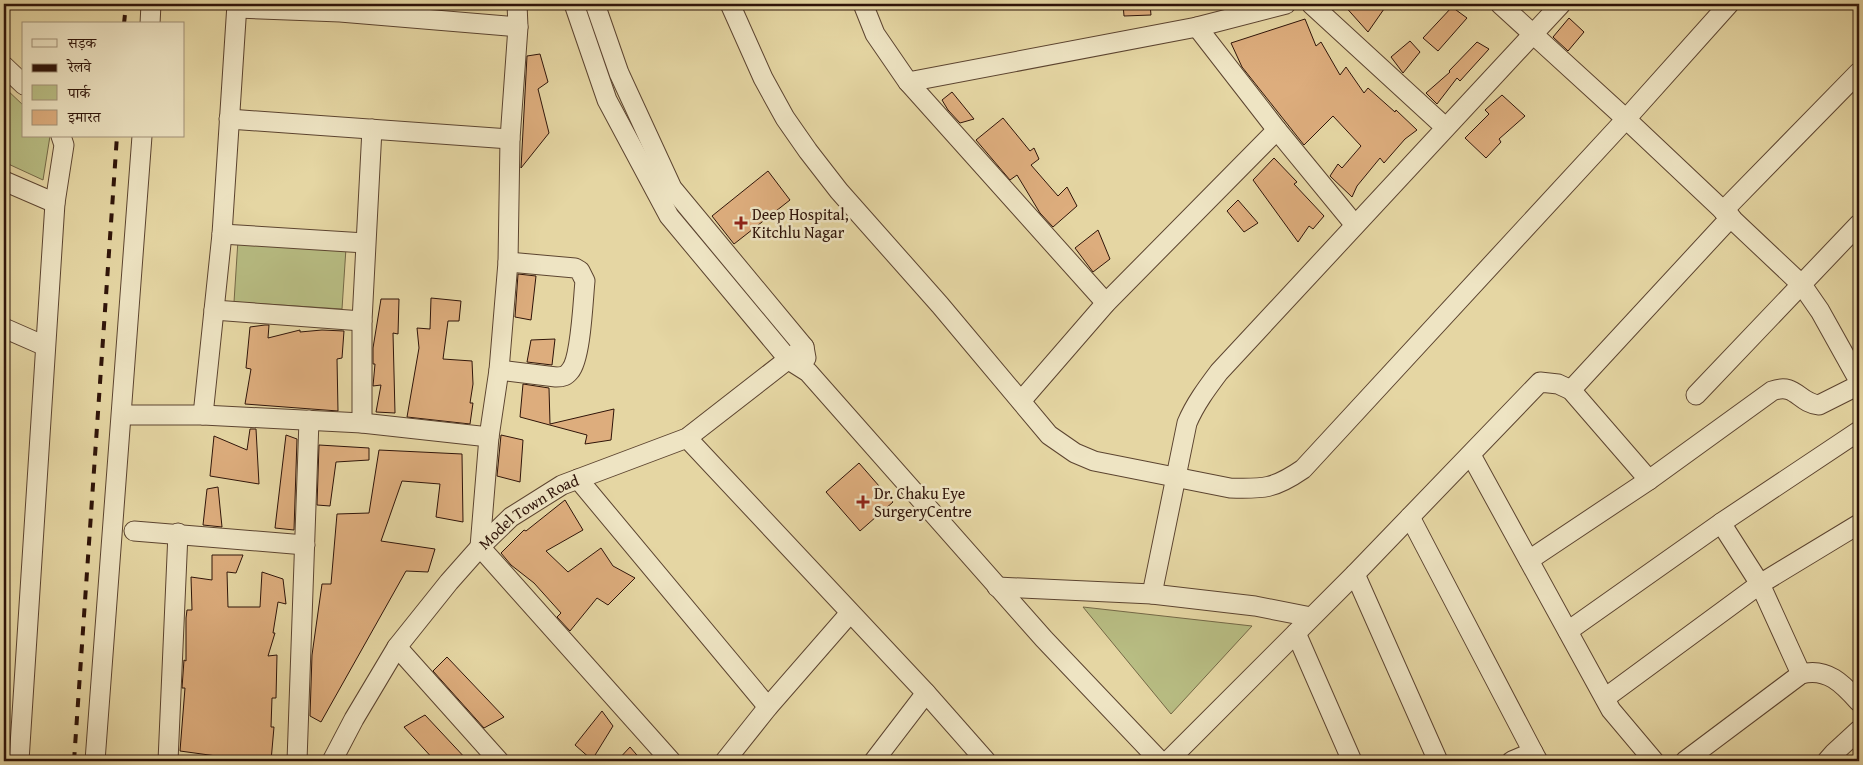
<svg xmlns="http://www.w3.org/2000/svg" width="1863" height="765" font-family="'Gentium Book Plus','Noto Serif Devanagari',serif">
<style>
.green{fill:#b8bd83;stroke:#746846}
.building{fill:#ddad7d;stroke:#2f1409}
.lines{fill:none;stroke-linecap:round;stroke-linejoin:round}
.minor-casing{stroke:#5c4430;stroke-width:21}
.minor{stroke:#eee4c3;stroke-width:19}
.rail{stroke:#2f1409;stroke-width:4;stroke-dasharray:9 9;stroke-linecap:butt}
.poi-dot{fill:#8f2418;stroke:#eee4c3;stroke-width:2}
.labels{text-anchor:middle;stroke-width:5;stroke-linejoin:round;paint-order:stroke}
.poi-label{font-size:16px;fill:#2f1409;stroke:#eee4c3;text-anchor:start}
.street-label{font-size:16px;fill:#2f1409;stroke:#eee4c3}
</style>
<rect width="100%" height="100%" fill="#e5d6a3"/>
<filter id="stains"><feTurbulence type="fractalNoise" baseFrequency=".004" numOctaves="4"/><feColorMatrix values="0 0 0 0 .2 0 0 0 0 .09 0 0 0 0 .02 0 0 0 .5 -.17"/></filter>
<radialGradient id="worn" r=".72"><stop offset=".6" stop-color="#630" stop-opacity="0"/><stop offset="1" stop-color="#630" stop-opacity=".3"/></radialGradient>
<!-- green -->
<path class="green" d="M4 87 24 106V136H50L43 180 4 162Z
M238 240 346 248 342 309 234 302Z
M1083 607 1252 626 1171 714Z"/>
<!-- building -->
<path class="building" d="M1123 4H1150L1151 15 1124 16Z
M1343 4H1378L1384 9 1368 32Z
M1452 7 1467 18 1438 51 1423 38Z
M1569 18 1584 32 1568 51 1553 37Z
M1305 19 1316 46 1321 42 1340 75 1346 67 1364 93 1368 88 1395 112 1396 110 1417 130 1405 139 1384 163 1380 158 1357 186 1352 197 1330 176 1338 164 1342 168 1361 146 1333 116 1304 145 1242 67 1231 43Z
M1410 41 1420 52 1403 73 1391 57Z
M1477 42 1489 49 1460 81 1457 78 1437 104 1426 93 1450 72 1449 71Z
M540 54 548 82 538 89 549 133 521 168 527 56Z
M952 92 974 119 960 123 948 110 942 100Z
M1502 95 1525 116 1499 139 1501 142 1486 158 1465 138 1489 114 1485 110Z
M1003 118 1030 151 1034 148 1039 159 1031 165 1058 196 1067 187 1077 206 1053 227 1040 213 1017 175 1010 180 976 140Z
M1274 158 1297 182 1294 184 1324 216 1313 229 1309 226 1298 242 1253 180Z
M768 171 790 200 734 244 712 216Z
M1238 200 1258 223 1244 232 1227 211Z
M1098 230 1110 259 1093 272 1075 248Z
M518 274 536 276 531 320 515 317Z
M431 298 461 301 459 321H448L443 359 472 361 473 384 470 403H473L470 424 407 417 419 348 417 328 430 329Z
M381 299H399L398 334 393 333 395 413 376 412 381 385 373 386 375 364H373V348Z
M265 325H269L268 338 300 330V332L322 330 344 331 342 358 337 359 338 411 245 404 251 369 246 368 250 327Z
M555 339 552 365 527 362 531 340Z
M523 384 549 388 550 424 614 409 611 440 585 444 587 435 520 417Z
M250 429H256L259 484 210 476 214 436 247 450Z
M286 435 297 439 294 530 275 528Z
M501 435 523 440 520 482 497 476Z
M319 445 369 448V460L336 462 330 506 317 505Z
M379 450 462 454 463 522 436 517 440 484 402 481 381 541 435 549 428 572 406 571 321 722 310 716 312 655 322 584H331L337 514 369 513Z
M859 463 893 502 860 531 826 492Z
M218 487 222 527 203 525 207 489Z
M565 500 583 530 546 551 568 572 601 548 613 566 635 578 608 605 597 598 570 631 557 617 561 613 534 583 511 565 501 553 524 530 526 531Z
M212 555H243L236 573 227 572 228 607H260L262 572 283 579 286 604 278 602 273 633H275L268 656 277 655 276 698H272L271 727H274L271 761H231V758L180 751 185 688H182L184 660 186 661V618L187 610H192L191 577 212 580Z
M447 657 504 717 484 728 433 671Z
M602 711 613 726 592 760 575 745Z
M425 715 468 761H435L404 727Z
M630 747 642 761H617Z"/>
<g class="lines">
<!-- minor casing -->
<g class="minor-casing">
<g id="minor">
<path d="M517 4 518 27 510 139 508 262 499 370 489 437 480 547 671 761"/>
<path d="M574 4 607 100 669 216 789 360 808 372 1044 639 1160 761"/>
<path d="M595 4 619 73 672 188 804 347 806 358"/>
<path d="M730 4 763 78 785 118 808 151 839 191 940 305 1049 435 1075 453 1094 461 1230 488C1264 489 1274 489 1303 469L1626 119 1729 4"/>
<path d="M863 4 875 34 908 82 1106 303"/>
<path d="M1286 4 1197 27 1277 130 1355 225"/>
<path d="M1311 4 1445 127"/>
<path d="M1500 4 1626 119 1802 285 1820 311 1859 381"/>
<path d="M237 8 340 12 518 27"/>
<path d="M150 24 151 4"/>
<path d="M4 66 24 85"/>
<path d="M908 82 1197 27"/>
<path d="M229 119 510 139"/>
<path d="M4 181 55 203"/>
<path d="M1723 211 1859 72"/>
<path d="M222 234 365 243"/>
<path d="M214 310 362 321"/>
<path d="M4 328 45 346"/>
<path d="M499 370 556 377C563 377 566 376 570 371 581 359 583 300 585 281L580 271 575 268 508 262"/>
<path d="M1571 390 1731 217"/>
<path d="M1696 395 1859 224"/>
<path d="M1021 401 1106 303 1277 130"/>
<path d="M122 415H203L362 423 489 437"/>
<path d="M203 415 222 234 237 4"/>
<path d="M362 423V321L372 129"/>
<path d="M687 438 926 693 986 761"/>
<path d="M1471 455 1611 710 1654 761"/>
<path d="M578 479 768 707"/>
<path d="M1410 517 1533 752"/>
<path d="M1721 523 1760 584 1801 674"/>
<path d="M134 531 305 545"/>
<path d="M1529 560 1649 480 1772 391C1796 382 1798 403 1819 405L1859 385"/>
<path d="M1355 574 1438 761"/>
<path d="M997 587 1152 594 1255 606 1311 617"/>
<path d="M1152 594 1187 423C1195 404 1207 388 1219 372L1561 4"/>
<path d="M1568 631 1721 523 1859 431"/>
<path d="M1296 633 1352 761"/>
<path d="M397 647 499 761"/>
<path d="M1605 698 1760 584 1859 524"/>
<path d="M19 761 55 203 64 145 61 136"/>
<path d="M95 761 142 136"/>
<path d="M168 761 178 533"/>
<path d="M297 761 309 420"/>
<path id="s1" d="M332 761 354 719 397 647 449 582 480 547 511 517 562 485 687 438 804 347"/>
<path d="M725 761 768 707 850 613"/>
<path d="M874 761 926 693"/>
<path d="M1168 761 1355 574 1540 382 1558 384 1571 390 1649 480"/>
<path d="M1512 761 1533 752 1538 761"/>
<path d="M1685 761 1801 674C1827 667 1843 684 1859 702"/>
<path d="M1827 761 1834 753 1859 730"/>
</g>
</g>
<!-- minor -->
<use href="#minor" class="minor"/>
<!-- rail -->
<path class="rail" d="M124 24 126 4
M74 761 117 136"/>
</g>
<!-- markers -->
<g class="poi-dot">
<path d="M738.5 215.5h5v5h5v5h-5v5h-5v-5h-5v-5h5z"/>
<path d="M860.5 494.5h5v5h5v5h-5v5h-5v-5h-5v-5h5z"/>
</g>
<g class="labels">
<!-- poi labels -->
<g class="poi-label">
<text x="752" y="220">Deep Hospital,<tspan x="752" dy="18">Kitchlu Nagar</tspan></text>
<text x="874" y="499">Dr. Chaku Eye<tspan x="874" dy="18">SurgeryCentre</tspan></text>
</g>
<!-- street labels -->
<g class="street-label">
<text dy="6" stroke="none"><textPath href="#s1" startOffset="322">Model Town Road</textPath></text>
</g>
</g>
<!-- margin -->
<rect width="1863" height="765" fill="none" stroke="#e5d6a3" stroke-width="20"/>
<rect x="5" y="5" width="1853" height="755" fill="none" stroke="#2f1409" stroke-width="2.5"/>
<rect x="10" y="10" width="1843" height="745" fill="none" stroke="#2f1409"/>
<!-- legend -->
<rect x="22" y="22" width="162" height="115" fill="#eee4c3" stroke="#a29179"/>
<rect x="32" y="39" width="25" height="8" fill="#eee4c3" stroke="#a29179"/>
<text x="68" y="48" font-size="15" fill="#2f1409">सड़क</text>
<rect x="32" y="64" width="25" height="8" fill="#2f1409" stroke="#a29179"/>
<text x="68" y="72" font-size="15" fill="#2f1409">रेलवे</text>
<rect x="32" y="85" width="25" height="15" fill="#b8bd83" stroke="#a29179"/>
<text x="68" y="98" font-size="15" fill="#2f1409">पार्क</text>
<rect x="32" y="110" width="25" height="15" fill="#ddad7d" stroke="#a29179"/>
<text x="68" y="122" font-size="15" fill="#2f1409">इमारत</text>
<rect width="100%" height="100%" filter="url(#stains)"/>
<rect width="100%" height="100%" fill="url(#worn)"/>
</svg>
